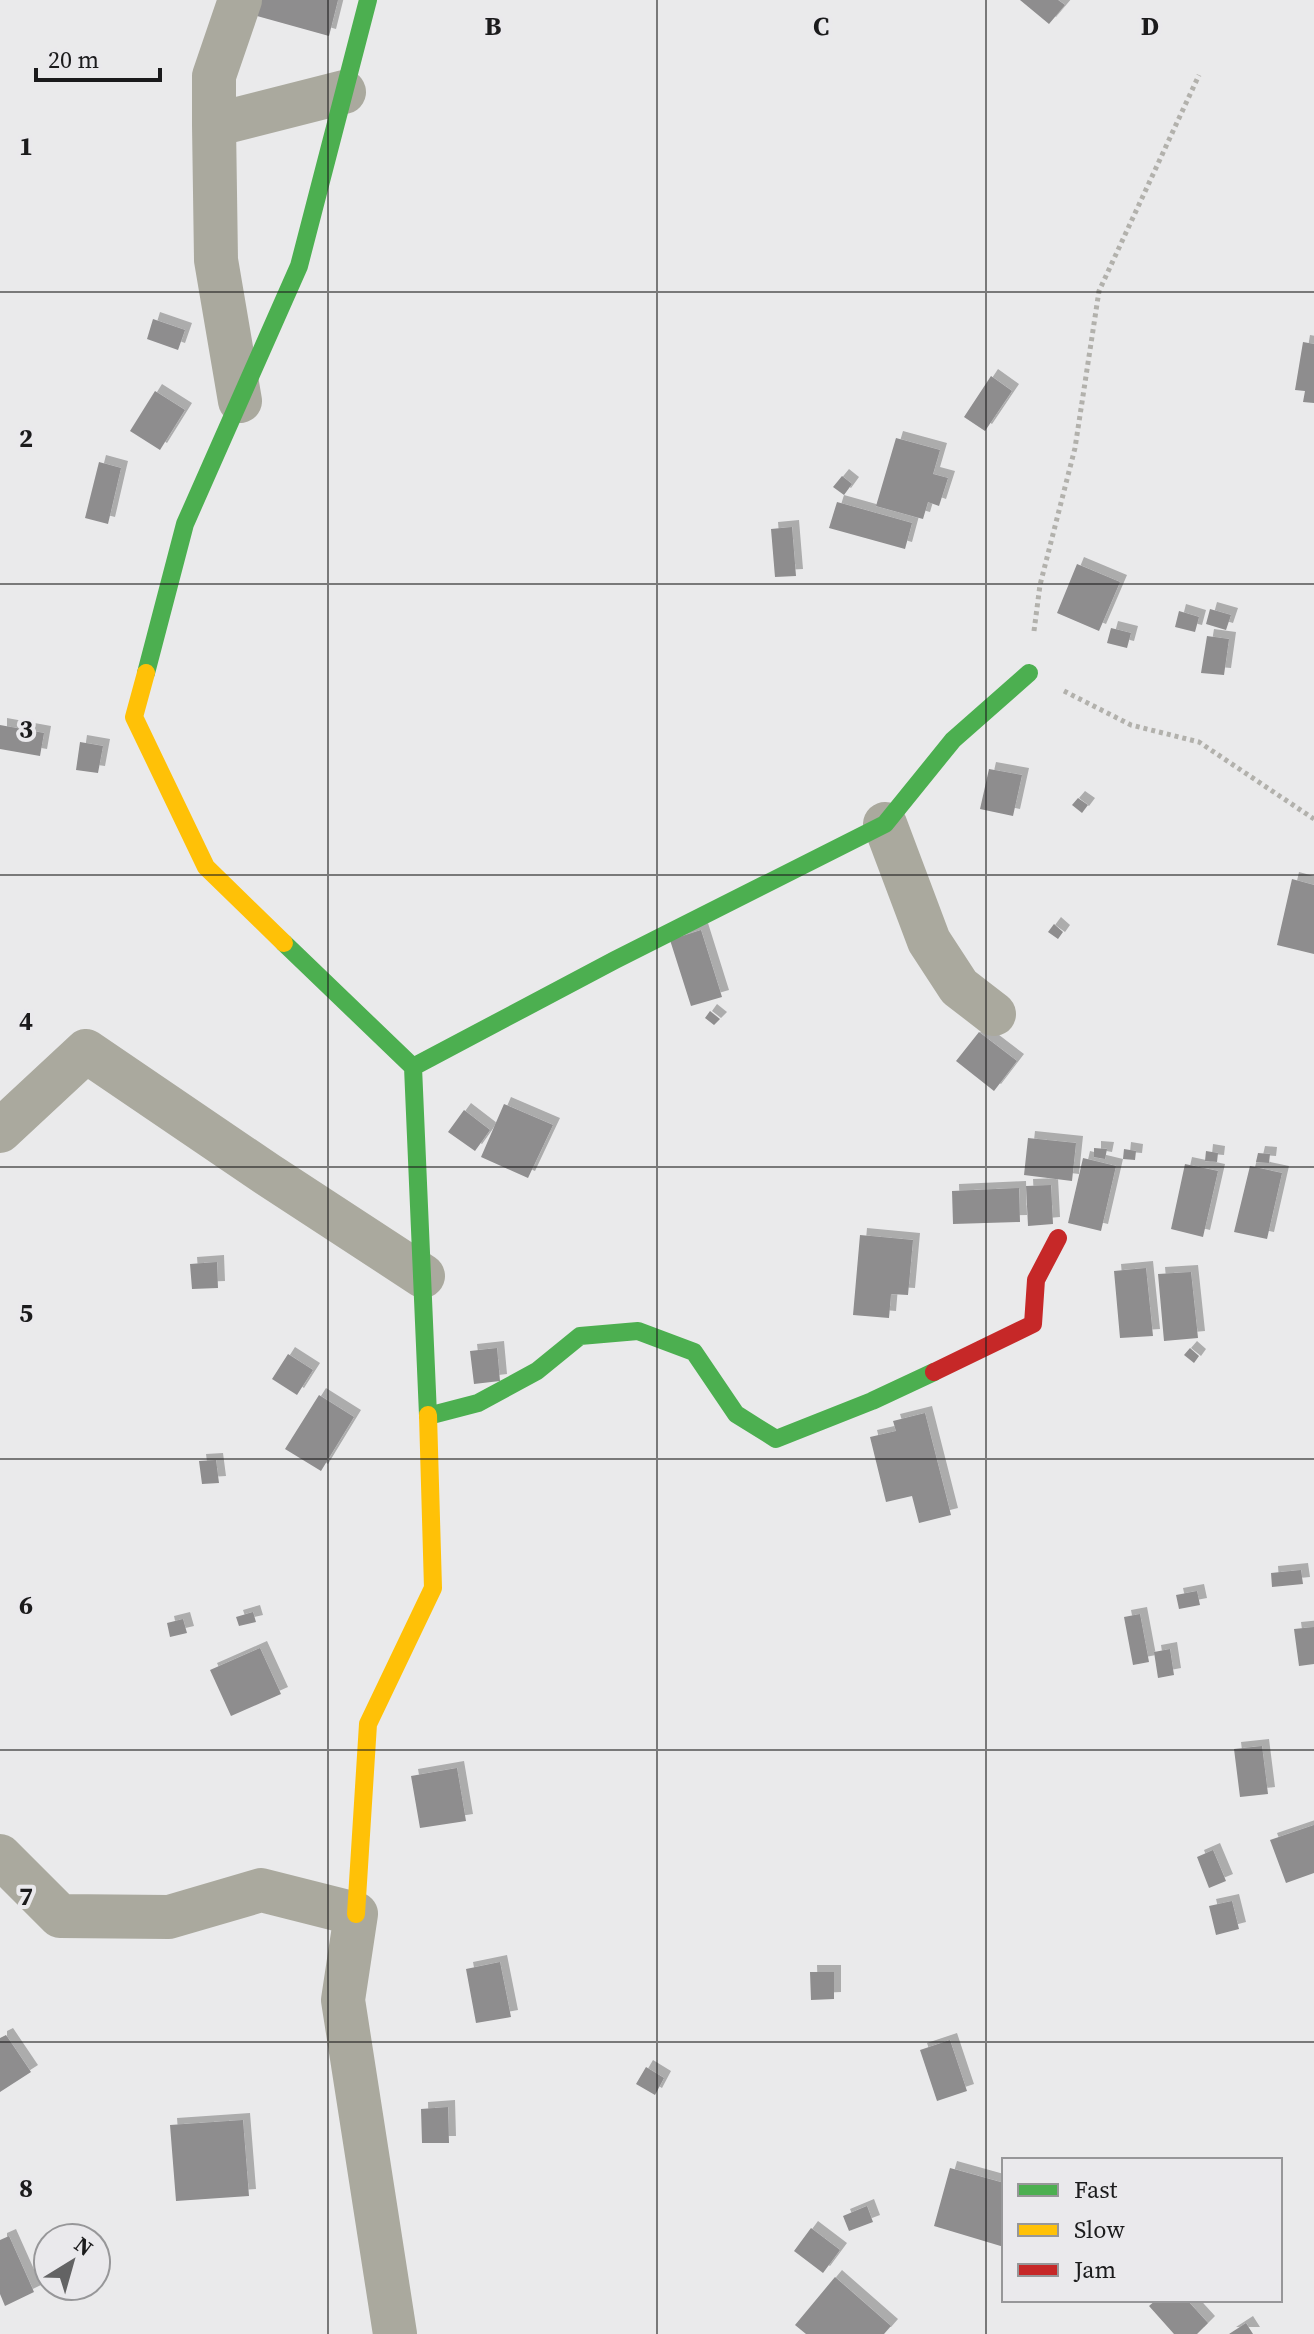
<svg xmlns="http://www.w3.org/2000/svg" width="1314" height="2334" font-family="'Source Serif 4',serif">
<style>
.building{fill:#8e8d8e;filter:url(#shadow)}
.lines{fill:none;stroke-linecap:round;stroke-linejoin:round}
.path{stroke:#b2b1ac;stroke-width:5;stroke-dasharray:4 4;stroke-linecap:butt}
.street{stroke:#aaa99e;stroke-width:44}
.fast{stroke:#4caf50;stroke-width:18}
.slow{stroke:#ffc107;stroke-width:18}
.jam{stroke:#c62828;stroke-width:18}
.grid{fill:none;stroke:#1b1b1c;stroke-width:2;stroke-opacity:0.55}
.grid-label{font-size:26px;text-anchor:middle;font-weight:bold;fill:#1b1b1c;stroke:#eae9ec;stroke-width:8;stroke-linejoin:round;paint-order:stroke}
</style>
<defs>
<filter id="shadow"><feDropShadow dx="7" dy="-7" stdDeviation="0" flood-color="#0004"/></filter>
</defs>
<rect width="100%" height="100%" fill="#eaeaeb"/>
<!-- building -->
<path class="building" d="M261 0H338L329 36 257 16Z
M1020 0H1058L1065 5 1049 24Z
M153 319 185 330 178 350 147 339Z
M1303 342 1314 344V403L1303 402 1305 391 1295 390Z
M991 376 1012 391 985 431 964 417Z
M155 391 185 410 160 450 130 431Z
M896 438 940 450 933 474 948 478 939 506 928 502 923 519 876 506Z
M99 462 121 468 108 524 85 518Z
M842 476 852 484 844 495 833 487Z
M837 502 912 523 905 549 829 528Z
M792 527 796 576 775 577 771 529Z
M1077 564 1120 582 1099 631 1057 613Z
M1210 609 1231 615 1226 630 1206 624Z
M1179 611 1199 617 1195 632 1175 627Z
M1111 628 1131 633 1127 648 1107 643Z
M1207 636 1229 639 1224 675 1201 673Z
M0 725 44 733 40 756 0 749Z
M80 742 103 746 98 773 76 770Z
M989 769 1022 775 1013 816 980 809Z
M1078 798 1088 805 1082 813 1072 805Z
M1292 879 1314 885V954L1277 945Z
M1054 924 1063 932 1058 939 1048 932Z
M701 930 722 997 691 1006 670 940Z
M710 1011 720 1019 714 1025 705 1018Z
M979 1032 1017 1061 994 1091 956 1061Z
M504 1104 553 1125 528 1178 481 1157Z
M464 1110 490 1130 475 1151 448 1132Z
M1028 1138 1076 1143 1072 1181 1024 1175Z
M1094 1148 1107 1149 1105 1159 1094 1157Z
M1124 1149 1136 1151 1135 1160 1123 1159Z
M1206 1151 1218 1153 1217 1162 1205 1161Z
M1258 1153 1270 1154 1269 1163 1256 1162Z
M1083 1158 1116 1166 1101 1231 1068 1223Z
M1185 1164 1218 1171 1203 1237 1171 1229Z
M1250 1166 1282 1173 1267 1239 1234 1232Z
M1051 1185 1053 1224 1028 1226 1026 1186Z
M1019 1188 1020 1222 953 1224 952 1191Z
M860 1235 913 1240 908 1295 891 1294 889 1318 853 1315Z
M217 1262 218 1288 192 1289 190 1264Z
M1146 1268 1153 1336 1120 1338 1114 1271Z
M1191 1272 1198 1338 1164 1341 1158 1274Z
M497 1348 500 1381 474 1384 470 1351Z
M1190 1348 1199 1356 1194 1363 1184 1355Z
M288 1354 313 1370 297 1395 272 1379Z
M319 1395 354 1417 321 1471 285 1449Z
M925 1413 951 1515 919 1523 912 1496 886 1502 870 1437 896 1431 893 1421Z
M216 1460 219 1483 202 1484 199 1461Z
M1301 1570 1303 1584 1272 1587 1271 1573Z
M1197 1591 1200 1605 1179 1609 1176 1595Z
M253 1612 256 1622 239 1626 236 1617Z
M1140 1614 1149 1662 1133 1665 1124 1617Z
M183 1619 187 1633 170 1637 167 1623Z
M1314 1627V1664L1299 1666 1294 1629Z
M260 1648 281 1694 231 1716 210 1670Z
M1170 1649 1174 1675 1158 1678 1154 1652Z
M1262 1746 1268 1794 1240 1797 1234 1749Z
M457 1768 466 1821 420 1828 411 1776Z
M1314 1825V1873L1286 1883 1270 1840Z
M1213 1850 1226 1881 1209 1888 1197 1857Z
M1232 1901 1239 1929 1216 1935 1209 1906Z
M500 1962 511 2017 476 2023 466 1969Z
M810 1972H834V1999L811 2000Z
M6 2035 31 2072 0 2092V2038Z
M950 2040 967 2091 937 2101 920 2050Z
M646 2067 664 2078 655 2095 636 2084Z
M448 2107 449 2143H422L421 2109Z
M243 2120 249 2196 176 2201 170 2125Z
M950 2168 1004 2183V2247L934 2226Z
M867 2206 873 2222 849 2231 843 2216Z
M811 2228 840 2250 823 2273 794 2251Z
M9 2236 34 2292 5 2306 0 2294V2240Z
M835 2277 891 2326 884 2334H806L795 2325Z
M1156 2300H1187L1208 2323 1197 2334H1174L1149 2306Z
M1246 2323 1253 2334H1229Z"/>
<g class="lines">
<!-- path -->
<path class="path" d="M1034 631 1040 585 1075 448 1099 291 1199 75
M1064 691 1131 725 1199 742 1314 819"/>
<!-- street -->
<path class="street" d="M214 125 344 92
M240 401 216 260 214 125V76L240 0
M885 824 929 941 959 987 994 1014
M0 1131 86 1051 267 1174 423 1276
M0 1856 60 1916 169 1917 261 1890 356 1914 343 2000 395 2334"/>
<!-- fast -->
<path class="fast" d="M146 673 185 524 299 266 368 0
M284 943 413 1067 428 1415
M413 1067 615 960 885 824 953 740 1029 673
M428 1416 478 1403 537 1371 580 1336 638 1331 694 1352 736 1414 776 1439 872 1401 934 1372"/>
<!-- slow -->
<path class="slow" d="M146 673 134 717 206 867 284 943
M356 1914 368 1724 433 1588 428 1415"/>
<!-- jam -->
<path class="jam" d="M934 1372 1033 1324 1036 1280 1058 1238"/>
</g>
<!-- grid -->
<path class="grid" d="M328 0V2334M657 0V2334M986 0V2334M0 292H1314M0 584H1314M0 875H1314M0 1167H1314M0 1459H1314M0 1750H1314M0 2042H1314"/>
<g class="grid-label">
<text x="493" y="35">B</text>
<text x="821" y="35">C</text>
<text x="1150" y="35">D</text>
<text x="26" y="155">1</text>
<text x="26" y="447">2</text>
<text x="26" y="738">3</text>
<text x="26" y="1030">4</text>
<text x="26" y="1322">5</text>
<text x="26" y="1614">6</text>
<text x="26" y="1905">7</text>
<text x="26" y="2197">8</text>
</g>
<!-- legend -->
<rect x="1002" y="2158" width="280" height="144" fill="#eae9ec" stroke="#979799" stroke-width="2"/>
<rect x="1018" y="2184" width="40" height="12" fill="#4caf50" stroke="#979799" stroke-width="2"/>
<text x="1074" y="2198" font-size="24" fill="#1b1b1c">Fast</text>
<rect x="1018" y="2224" width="40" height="12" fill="#ffc107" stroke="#979799" stroke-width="2"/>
<text x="1074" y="2238" font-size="24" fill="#1b1b1c">Slow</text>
<rect x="1018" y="2264" width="40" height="12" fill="#c62828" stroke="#979799" stroke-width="2"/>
<text x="1074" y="2278" font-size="24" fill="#1b1b1c">Jam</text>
<!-- north arrow -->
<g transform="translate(72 2262) rotate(37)"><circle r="38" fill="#eae9ec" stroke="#979799" stroke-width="2"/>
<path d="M0-6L14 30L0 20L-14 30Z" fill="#636364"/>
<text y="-12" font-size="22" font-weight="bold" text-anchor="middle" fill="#1b1b1c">N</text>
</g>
<!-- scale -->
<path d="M36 68v12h124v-12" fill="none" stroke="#1b1b1c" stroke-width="4"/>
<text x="48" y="68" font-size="24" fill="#1b1b1c" stroke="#eae9ec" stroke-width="6" paint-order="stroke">20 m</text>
</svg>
